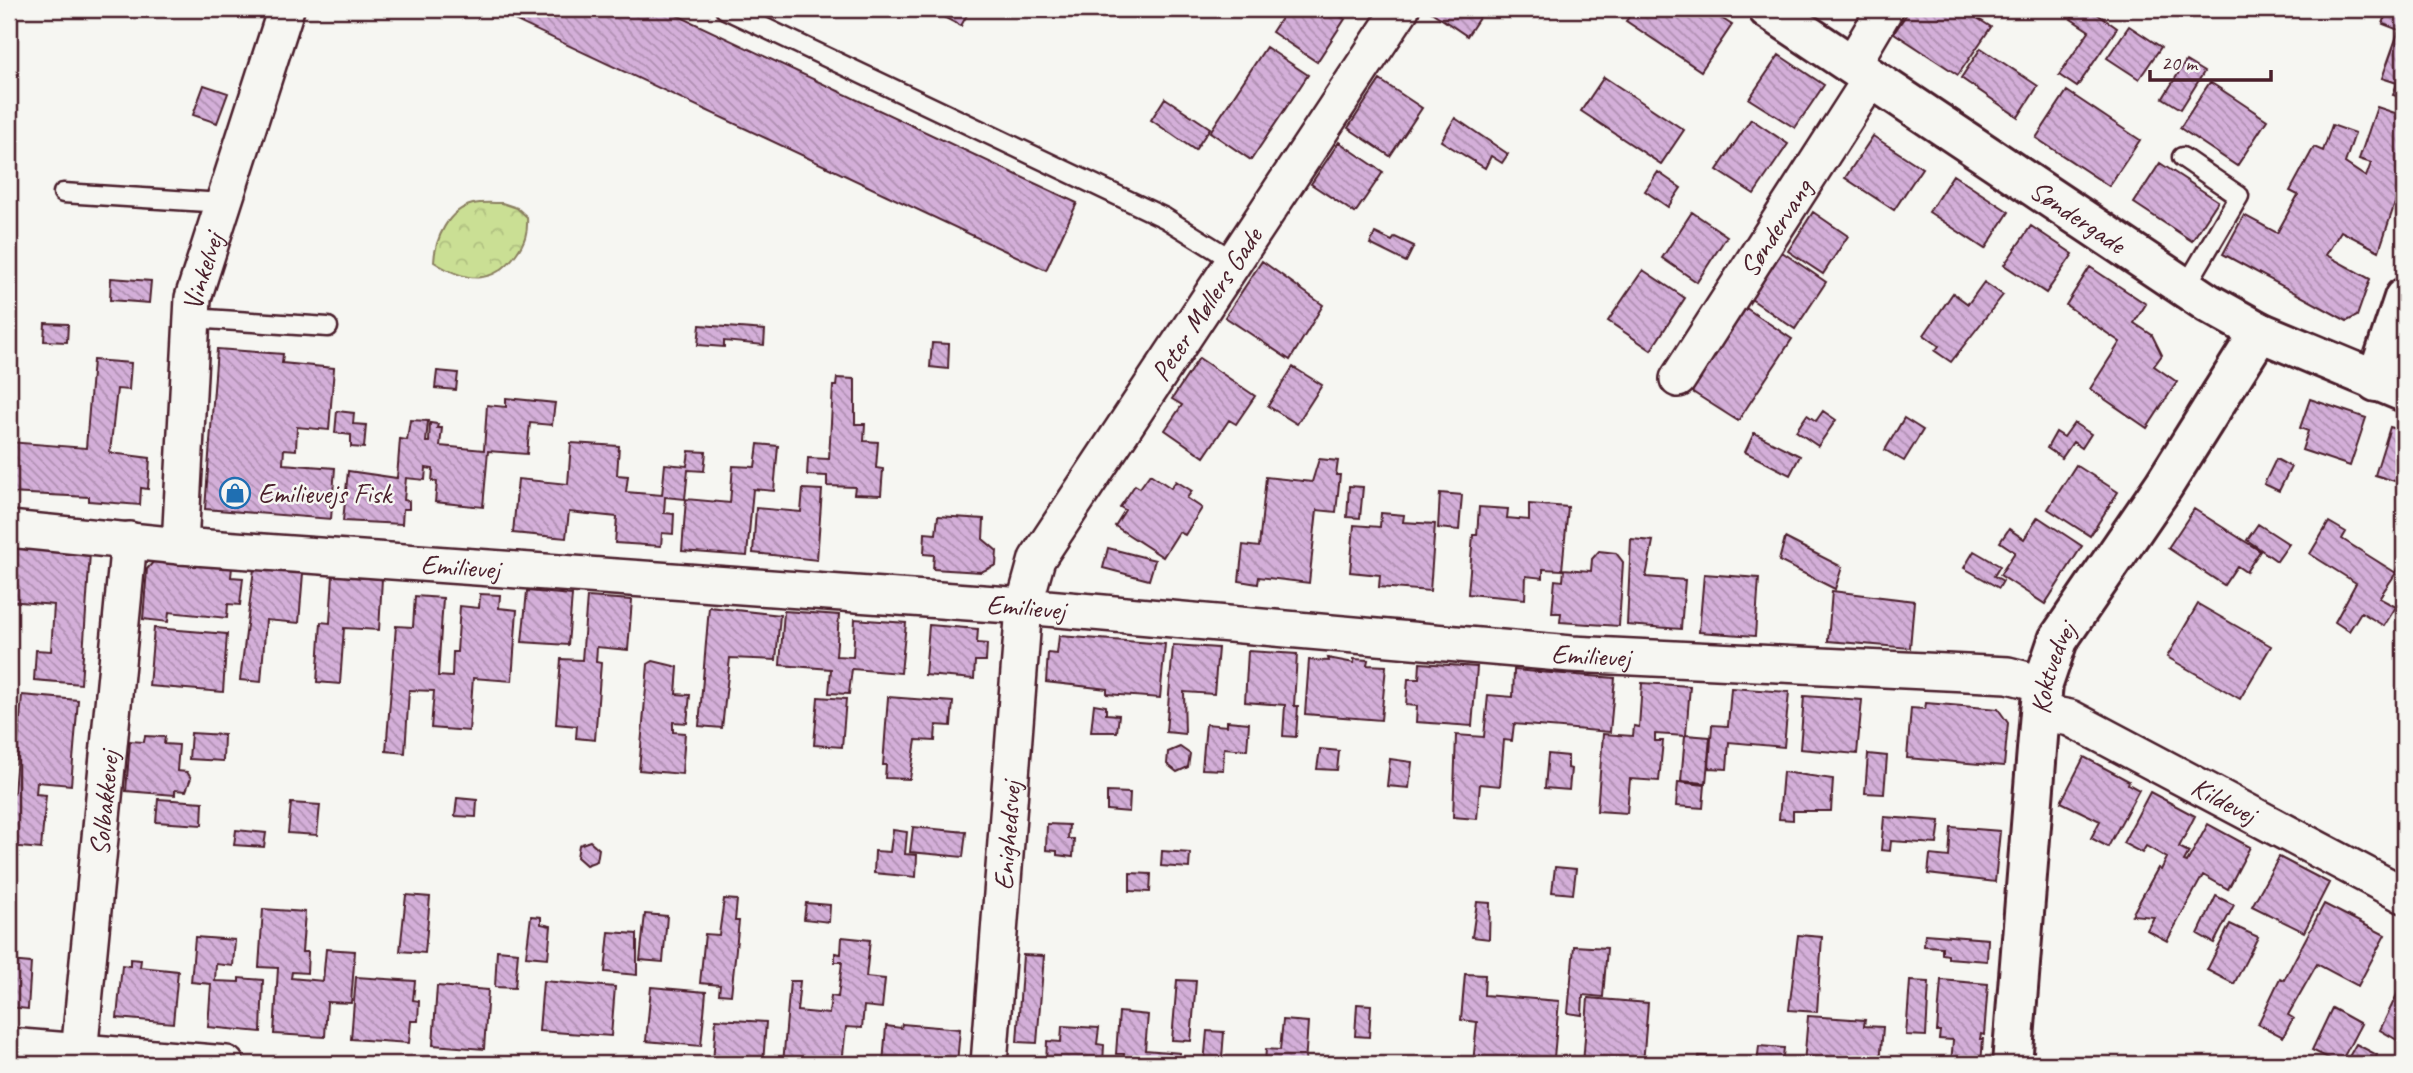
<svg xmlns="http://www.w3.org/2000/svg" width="2413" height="1073" font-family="Caveat,sans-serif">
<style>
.park{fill:url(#park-crowns);stroke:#8a7f60;stroke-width:2}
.building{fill:url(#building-back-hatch);stroke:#4a1f2b;stroke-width:2}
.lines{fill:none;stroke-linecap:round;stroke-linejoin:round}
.service-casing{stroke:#4a1f2b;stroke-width:23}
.minor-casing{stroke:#4a1f2b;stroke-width:40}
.tertiary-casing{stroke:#4a1f2b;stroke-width:44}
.service{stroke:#f6f6f2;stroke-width:18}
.minor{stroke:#f6f6f2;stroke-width:35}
.tertiary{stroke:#f6f6f2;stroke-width:38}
.labels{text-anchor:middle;stroke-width:5;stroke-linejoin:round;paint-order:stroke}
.street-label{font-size:28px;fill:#4a1f2b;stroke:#f6f6f2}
.poi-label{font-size:28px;fill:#4a1f2b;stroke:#f6f6f2;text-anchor:start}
</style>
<defs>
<pattern id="park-crowns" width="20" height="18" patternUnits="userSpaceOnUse" patternTransform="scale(1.75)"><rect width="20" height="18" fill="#cadf94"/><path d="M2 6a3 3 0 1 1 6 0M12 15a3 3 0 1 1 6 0" fill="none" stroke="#afbf80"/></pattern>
<pattern id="building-back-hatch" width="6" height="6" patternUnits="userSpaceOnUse" patternTransform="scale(1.75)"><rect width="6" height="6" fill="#d4afd9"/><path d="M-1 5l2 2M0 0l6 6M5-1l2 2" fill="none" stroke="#ae8eb0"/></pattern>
</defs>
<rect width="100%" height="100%" fill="#f6f6f2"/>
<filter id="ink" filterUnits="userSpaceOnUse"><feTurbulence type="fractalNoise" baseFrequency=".0143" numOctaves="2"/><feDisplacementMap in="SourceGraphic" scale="14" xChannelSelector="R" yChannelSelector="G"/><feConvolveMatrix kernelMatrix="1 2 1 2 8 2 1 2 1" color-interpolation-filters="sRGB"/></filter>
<g filter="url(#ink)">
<!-- park -->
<path class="park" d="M502 203 517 208 527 217C528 232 525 242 516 254 493 286 465 282 434 262 435 239 448 210 473 204 482 202 493 203 502 203Z"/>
<!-- building -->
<path class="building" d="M491 9H664L1077 203 1046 270Z
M928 9H961L968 13 961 26Z
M1287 9H1329L1345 19 1317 62 1272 32Z
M1427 9H1485L1467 36Z
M1635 9H1707L1732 25 1701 71 1626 21Z
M1910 9H1963L1991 27 1958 75 1894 33Z
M2079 9H2090L2117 28 2077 87 2059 75 2089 31 2071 19Z
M2388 9H2404V98L2393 95 2397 83 2382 78 2399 30 2383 24Z
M2129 26 2161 47 2139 79 2107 58Z
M1266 47 1308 75 1251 160 1210 132Z
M1981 48 2038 86 2018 117 1961 78Z
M1779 55 1824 85 1795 128 1749 99Z
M2186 61 2204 72 2181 109 2163 98Z
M1604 77 1684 130 1661 164 1581 111Z
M1380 80 1422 108 1390 156 1348 128Z
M2210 82 2267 120 2237 166 2180 128Z
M204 85 228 93 217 123 193 115Z
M2067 91 2140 140 2109 186 2036 138Z
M1165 98 1210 128 1195 150 1151 120Z
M2377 107 2404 116V176L2379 251 2341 231 2326 255 2370 279 2357 316 2347 321 2223 254 2244 215 2277 233 2298 195 2290 191 2314 147 2323 151 2332 125 2355 133 2345 163 2366 177 2371 163 2359 159Z
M1455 118 1508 154 1502 163 1491 156 1485 168 1441 141Z
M1751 119 1788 144 1754 194 1717 170Z
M1873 136 1922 168 1894 210 1845 178Z
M1339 142 1383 172 1355 213 1311 184Z
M2160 163 2218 201 2192 241 2134 203Z
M1658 172 1681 188 1668 207 1645 191Z
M1953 175 2009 212 1985 249 1929 212Z
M1692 212 1727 236 1697 282 1662 258Z
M1813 212 1848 236 1823 274 1788 251Z
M2031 226 2073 254 2046 293 2004 265Z
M1375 233 1392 241 1395 237 1414 246 1406 262 1370 244Z
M1782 252 1826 282 1795 329 1751 299Z
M1262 261 1323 305 1290 360 1225 317Z
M2090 267 2146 304 2134 323 2152 335 2162 355 2154 366 2177 382 2147 428 2090 389 2120 342 2066 305Z
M1643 270 1685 298 1651 350 1608 321Z
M111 278 151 281 149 303 110 300Z
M1984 282 2003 295 1951 362 1935 351 1939 346 1924 335 1953 293 1968 304Z
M1746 308 1792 339 1738 421 1691 391Z
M45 323 68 324 67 342 44 341Z
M700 325 765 330 764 345 724 341V347L698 345Z
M932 343 949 344 948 369 930 367Z
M217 349 283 354 282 363 334 368 329 430 297 427 296 450 284 449 283 464 335 468 331 519 205 509Z
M1199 358 1255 396 1236 424 1229 420 1204 457 1165 430 1182 405 1172 399Z
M93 360 131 363 129 390 117 389 110 453 150 458 148 489 141 488 140 505 89 501V497L9 493V442L86 448Z
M1293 367 1322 385 1297 424 1268 406Z
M437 371 458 373 456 390 435 388Z
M837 378 855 379V424H865L864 441 878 442 876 468 883 469 881 495 854 494 855 487 827 486V476L807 475 808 458 829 459 833 386H836Z
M506 398 555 403 552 425 530 423 527 454 488 451 483 507 435 502 437 482 432 481 433 469 426 468 425 480 406 478 404 500 409 501V509H403L402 524 343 521 348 471 397 478 400 439 407 440 410 420 428 421 426 442H429L430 423 438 424 437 428H442L440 446 484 450 487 405 506 407Z
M2310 399 2366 418 2350 466 2302 450 2308 431 2300 428Z
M337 411 354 413 353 424 366 425 364 448 351 447V435L335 433Z
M1823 411 1836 420 1818 446 1796 431 1807 415 1816 421Z
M1904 418 1923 430 1904 461 1885 450Z
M2074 423 2091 434 2082 448 2073 442 2062 458 2047 448 2056 432 2064 437Z
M2390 427 2404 431V484L2375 475Z
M1754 433 1800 456 1790 475 1745 452Z
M571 443 619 446 617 475 628 476 626 492 662 495 665 464 687 466 689 451 706 452 704 471 688 470 685 499 665 497 664 513 674 514 673 534 662 533 661 546 615 543 617 517 569 512 566 538 513 533 518 479 568 484Z
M758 444 778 446 774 491 753 489 747 556 682 551 686 499 730 503 733 466 755 467Z
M1319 459 1338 461 1336 475H1340L1336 512 1317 510 1309 583 1259 577 1258 584 1239 581 1243 545 1259 547 1266 477 1312 482Z
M2276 459 2291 467 2279 491 2264 484Z
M2076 465 2118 492 2090 536 2048 509Z
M1150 474 1171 488 1176 481 1192 491 1187 498 1202 508 1185 535 1179 532 1163 557 1115 526 1125 510 1120 507 1135 485 1140 488Z
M1349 486 1363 487 1360 518 1347 517Z
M803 489 822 490 817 560 753 553 756 508 801 512Z
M1440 493 1462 495 1459 530 1438 528Z
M1529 504 1568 507 1562 570 1543 569V578L1526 576 1525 599 1468 594 1473 535H1477L1479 507 1508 509 1507 518 1529 520Z
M2194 509 2260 551 2246 572 2237 566 2224 585 2168 548Z
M1381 513 1404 515 1403 522 1435 524 1430 591 1379 587 1380 575 1350 572 1354 525 1380 527Z
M938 516 984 519 983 539 997 551 996 565 981 572 933 569 934 555 924 554 925 533 936 534Z
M2038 517 2082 546 2045 604 2000 575 2015 552 2000 542 2009 529 2024 539Z
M2329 522 2346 532 2342 539 2396 573 2379 598 2396 607 2384 626 2361 612 2349 631 2335 622 2356 583 2310 554Z
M2258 524 2289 544 2277 561 2247 540Z
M1785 538 1842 567 1835 589 1779 561Z
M1631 539 1653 541 1646 577 1685 580 1681 629 1627 625Z
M9 547 90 553 81 684 34 680 36 650 51 651 54 605 9 601Z
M1108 548 1155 560 1149 580 1103 568Z
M2404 549V577L2396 574Z
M1599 551 1616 553 1623 562 1619 626 1560 622 1561 613H1552L1555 580 1563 581 1564 569 1591 571 1592 559Z
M1974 551 2000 566 1994 576 2003 581 1999 588 1964 568Z
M155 560 232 567 231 577 243 578 240 605 228 604 227 618 169 612 168 622 143 619 147 569Z
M254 569 303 573 299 623 266 620 261 682 240 680Z
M1704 574 1759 578 1755 636 1699 632Z
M333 575 382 579 379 630 344 628 340 684 317 682 321 622 330 623Z
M527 591 572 595 568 645 522 642Z
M1832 591 1914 601 1910 648 1828 641Z
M480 594 500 595 499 608 517 610 512 681 473 678 469 731 431 728 434 691 409 690 405 753 386 751 396 626 413 627 415 596 443 598 438 676 452 677 453 652H457L460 606 479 608Z
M587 597 632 600 628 650 597 647 596 662 601 663 595 740 576 738 577 726 556 724 561 659 582 660Z
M2198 604 2271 646 2240 699 2167 657Z
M709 607 780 615 776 660 730 658 722 728 699 726Z
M784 611 839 615 836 656 853 657 855 619 906 623 901 673 852 669 849 694 829 693 831 669 780 665Z
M929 625 978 629 977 643 987 644 986 661H975L974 679 925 675Z
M154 628 227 634 223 692 149 686Z
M1059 636 1165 644 1160 698 1107 694V689L1046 682 1048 653 1057 654Z
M1173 645 1218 648 1214 694 1184 692 1185 734 1166 732Z
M1248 651 1297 654 1294 706H1298L1296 737 1283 736 1285 705 1245 702Z
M1328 658 1354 663V659L1368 660 1367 665 1386 666 1381 720 1305 714 1309 660 1329 661Z
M653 661 678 667 676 694 690 695 687 723 673 722V732L685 733 682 774 639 770 648 664Z
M1420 663 1477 667 1472 726 1416 722 1417 706 1406 705 1408 679H1419Z
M1514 670 1615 678 1610 732 1514 724 1512 741 1504 740 1500 786 1480 784 1477 819 1453 817 1456 735 1484 737 1488 695 1513 697Z
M1642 683 1690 686 1686 735 1710 737 1706 783 1681 781 1685 736 1655 734V741H1663L1659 781 1630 779 1627 813 1597 811 1603 734 1633 736 1634 726 1639 727Z
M1731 688 1789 692 1784 747 1729 742 1727 769 1709 768 1712 725 1728 726Z
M22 695 78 700 71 785 37 782 36 794 46 795 41 849 9 846V792L14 793Z
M1804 696 1862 700 1857 754 1800 749Z
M818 697 846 699 842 747 814 745Z
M888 697 953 702 951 726 936 725 935 741 916 740 910 779 885 778 886 765H883Z
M1926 703 1998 709 2008 723 2004 766 1907 758 1911 708 1925 709Z
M1094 704 1106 706V714L1119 715 1117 732H1091Z
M1227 721 1249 723 1247 750 1224 748 1223 770 1202 769 1206 724 1227 726Z
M191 733 224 735 223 761 189 759Z
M145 736 165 737 164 744 179 745 177 771 187 772 191 778 186 791 175 790V795L126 791 130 741 144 742Z
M1180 747 1190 754 1188 767 1177 772 1167 764 1168 752Z
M1320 749 1339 751 1337 770 1317 769Z
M1548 754 1568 756V768L1571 769 1569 790 1545 788Z
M1868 754 1887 756 1884 794 1865 793Z
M2084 757 2129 781 2128 784 2139 790 2108 847 2091 838 2100 821 2061 802Z
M1390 759 1412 762 1409 788 1387 786Z
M1783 772 1833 779 1831 811H1793V820L1779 819Z
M1678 782 1705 785 1703 808 1676 806Z
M1107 792 1130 793 1129 812 1107 810Z
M2150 792 2195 816 2179 847 2189 852 2184 861 2187 862 2208 824 2250 847 2228 889 2203 875 2167 941 2147 930 2154 917 2132 915 2158 868 2161 870 2167 858 2146 846 2142 853 2123 843Z
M457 798 477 800 476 817 455 816Z
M158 799 203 802 202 825 156 822Z
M291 803 320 805 317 835 288 833Z
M1884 817 1940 821 1937 844 1891 841 1890 851 1881 850Z
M1047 824 1069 825 1068 839H1074L1073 857 1057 855V851L1046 850Z
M913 827 966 832 963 857 910 852Z
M1951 827 2000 831 1995 882 1928 874 1930 855 1949 857Z
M236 830 266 833 264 847 234 845Z
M893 830 907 832 905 854 917 855 916 877 874 873 875 851 890 852Z
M590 841 599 849 597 861 586 865 577 857 579 845Z
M1162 851 1190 853 1189 868 1161 866Z
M2279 857 2329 883 2304 932 2252 906Z
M1555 867 1576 869 1573 894 1552 892Z
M1130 873 1151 874 1150 892 1130 891Z
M406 895 430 897 425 953 400 951Z
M2216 896 2234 905 2214 943 2198 934Z
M724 899 737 900 735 921H739L731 995 719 994 720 985 700 983 705 934 719 935Z
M1477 902 1490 903 1489 939 1472 937Z
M806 903 830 905 829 922 804 919Z
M2324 904 2385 935 2358 986 2317 964 2288 1015 2293 1018 2283 1037 2258 1024 2280 978 2284 980Z
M263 909 305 912 302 952H308L307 973 292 972 291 978 323 981 326 949 355 951 351 1003 327 1002 325 1037 274 1034 278 968 259 967Z
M645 914 667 916 663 962 640 960Z
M531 916 541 917V924L551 926 548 958 526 956Z
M2230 924 2258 937 2234 984 2207 970Z
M609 932 637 934V975L605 972Z
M1925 934 1988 939 1987 961 1948 958V955L1942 954V947L1924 946Z
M1798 935 1822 937 1817 1012 1789 1010Z
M195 937 235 940 233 966 216 964 215 981 239 982V978L263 980 261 1032 208 1027 211 984 191 982Z
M842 937 870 940 866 977 885 979 882 1008 864 1006 862 1028 846 1027 842 1064H783L790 981H800L797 1011 829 1014 831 996 838 997 842 962H835V953L841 954Z
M1574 946 1607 948 1603 997 1583 995 1582 1015 1568 1013Z
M497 950 518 952 515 988 495 987Z
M1023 955 1044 956 1037 1043 1017 1042Z
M130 959 141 960 140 967 178 971 173 1023 117 1018 122 965 130 966Z
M9 961 31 963 28 1009 9 1007Z
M1465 974 1485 975 1484 995 1559 1001 1554 1058 1524 1056V1064H1473L1477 1022 1461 1020Z
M356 977 415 981 413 1000 419 1001 418 1021H411L409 1043 351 1039Z
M1177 980 1196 981 1191 1041 1172 1040Z
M1941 980 1988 984 1984 1035 1981 1034 1980 1039H1983L1981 1064H1951L1953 1040 1939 1039 1940 1031H1937Z
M2404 980V1044L2380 1030Z
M543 981 615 987 611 1036 539 1031Z
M1910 981 1929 982 1926 1036 1906 1035Z
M437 986 488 990 484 1049 433 1045Z
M651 987 706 992 701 1046 646 1041Z
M1588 998 1648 1003 1643 1064H1583Z
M1357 1004 1371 1005 1369 1037 1355 1036Z
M2332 1008 2361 1024 2340 1064 2312 1050Z
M1119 1012 1148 1015 1145 1050 1180 1053 1179 1064H1123L1124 1054H1116Z
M1808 1016 1865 1020 1864 1026 1883 1027 1880 1064H1804Z
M716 1019 766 1022 763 1064H713Z
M1283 1020 1308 1022 1305 1064H1310H1204L1207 1031 1224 1032 1222 1058 1265 1062 1266 1049 1280 1050Z
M902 1024 960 1029 957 1064H883L886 1026 901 1028Z
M1062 1026 1099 1028 1097 1044 1104 1045 1103 1064H1046L1047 1041 1061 1042Z
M2356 1044 2377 1055 2373 1064H2345Z
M1759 1046 1784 1048 1782 1064H1757Z
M1699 1056 1754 1060 1753 1064H1698Z"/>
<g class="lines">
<!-- service casing -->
<g class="service-casing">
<path id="service" d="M725 9 1165 218 1234 261
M2182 157 2239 196 2185 288
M63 193 223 203
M191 318 328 327"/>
</g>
<!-- minor casing -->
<g class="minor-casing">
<g id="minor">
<path d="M1852 65 1885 9"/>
<path id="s1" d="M1678 379 1872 77"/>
<path id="s2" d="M9 529 180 546 1024 606 1571 654 2008 675 2043 684"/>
<path id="s3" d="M180 546 193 298 286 9"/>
<path id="s4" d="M2040 712 2070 718 2404 895"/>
<path d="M9 1046 226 1064"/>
<path id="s5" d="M78 1064 129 540"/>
<path id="s6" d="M989 1064 1024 606 1037 559 1401 9"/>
</g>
</g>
<!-- tertiary casing -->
<g class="tertiary-casing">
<g id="tertiary">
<path id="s7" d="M1768 9 2208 303 2260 332 2404 392"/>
<path d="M2376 382 2404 298"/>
<path id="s8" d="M2012 1064 2040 712 2043 684 2058 640 2164 485 2260 332"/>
</g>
</g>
<!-- service -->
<use href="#service" class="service"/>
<!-- minor -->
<use href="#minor" class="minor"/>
<!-- tertiary -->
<use href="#tertiary" class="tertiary"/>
</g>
</g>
<!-- icons -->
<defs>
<g id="shop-ring" transform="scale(1.575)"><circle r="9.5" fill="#f6f6f2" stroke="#1f6fb2" stroke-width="1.5"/><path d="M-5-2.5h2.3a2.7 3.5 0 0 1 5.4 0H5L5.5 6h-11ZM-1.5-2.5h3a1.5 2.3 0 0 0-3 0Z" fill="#1f6fb2"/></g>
</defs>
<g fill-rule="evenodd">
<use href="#shop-ring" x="235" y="493"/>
</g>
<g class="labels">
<!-- street labels -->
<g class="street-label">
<text dy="10" stroke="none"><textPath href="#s7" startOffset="373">Søndergade</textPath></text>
<text dy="10" stroke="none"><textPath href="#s1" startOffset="180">Søndervang</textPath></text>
<text dy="10" stroke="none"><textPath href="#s3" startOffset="276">Vinkelvej</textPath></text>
<text dy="10" stroke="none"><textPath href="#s6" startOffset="814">Peter Møllers Gade</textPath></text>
<text dy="10" stroke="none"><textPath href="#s2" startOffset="453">Emilievej</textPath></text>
<text dy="10" stroke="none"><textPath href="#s2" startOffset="1020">Emilievej</textPath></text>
<text dy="10" stroke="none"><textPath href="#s2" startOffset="1587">Emilievej</textPath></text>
<text dy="10" stroke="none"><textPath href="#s8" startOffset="399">Koktvedvej</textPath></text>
<text dy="10" stroke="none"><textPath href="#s4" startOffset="205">Kildevej</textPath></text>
<text dy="10" stroke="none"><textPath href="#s5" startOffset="262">Solbakkevej</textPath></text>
<text dy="10" stroke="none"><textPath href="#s6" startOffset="229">Enighedsvej</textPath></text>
</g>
<!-- poi labels -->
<g class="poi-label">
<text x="258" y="503">Emilievejs Fisk</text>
</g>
</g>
<!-- margin -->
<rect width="2413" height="1073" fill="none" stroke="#f6f6f2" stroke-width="35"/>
<rect x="18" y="18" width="2378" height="1038" fill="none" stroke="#4a1f2b" stroke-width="2.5" filter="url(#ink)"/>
<!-- scale -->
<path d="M2150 70v10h121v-10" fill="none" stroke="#4a1f2b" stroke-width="3.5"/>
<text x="2161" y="70" font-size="21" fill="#4a1f2b" stroke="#f6f6f2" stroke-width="5" paint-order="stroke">20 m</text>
</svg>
